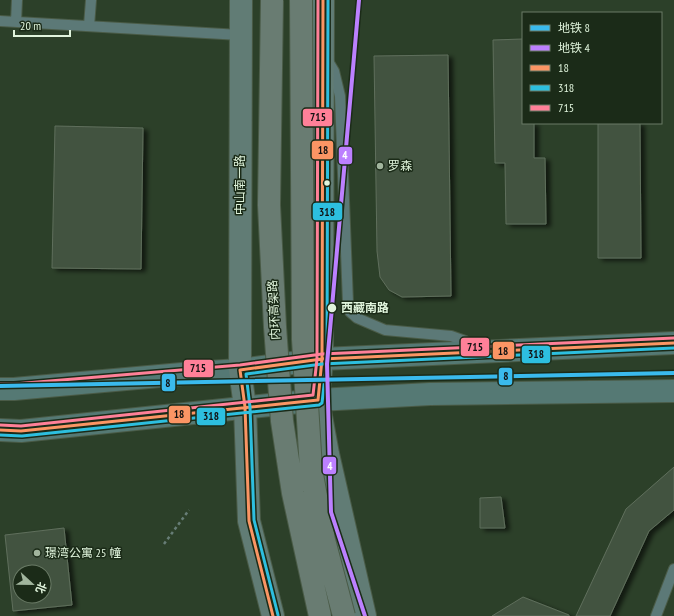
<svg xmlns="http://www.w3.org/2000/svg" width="674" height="616" font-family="'PT Sans Narrow','Noto Sans SC',sans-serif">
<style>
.building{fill:#435340;stroke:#5f6f5c;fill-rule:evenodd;filter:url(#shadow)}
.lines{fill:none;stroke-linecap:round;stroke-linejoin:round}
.lane-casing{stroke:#4a5b47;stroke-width:12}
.secondary-casing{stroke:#4a5b47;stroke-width:24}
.primary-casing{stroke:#4a5b47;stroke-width:24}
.path{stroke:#677d76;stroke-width:2.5;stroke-dasharray:3 3;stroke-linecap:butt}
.lane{stroke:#5c7977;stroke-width:10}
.secondary{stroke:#557974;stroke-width:22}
.primary{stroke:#617c75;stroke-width:22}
.highway-bridge-casing{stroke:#4a5b47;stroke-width:24;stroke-linecap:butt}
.highway-bridge{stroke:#697c72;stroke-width:22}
.bus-1-casing{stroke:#1b2b18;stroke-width:6}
.bus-2-casing{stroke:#1b2b18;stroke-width:6}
.bus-3-casing{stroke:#1b2b18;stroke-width:6}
.bus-1{stroke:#fb9564;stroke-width:3}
.bus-2{stroke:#2dbfdf;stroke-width:3}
.bus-3{stroke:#ff8098;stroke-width:3}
.metro-1-casing{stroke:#1b2b18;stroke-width:7}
.metro-2-casing{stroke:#1b2b18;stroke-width:7}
.metro-1{stroke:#3abaed;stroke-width:4}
.metro-2{stroke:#bc80ff;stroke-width:4}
.poi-dot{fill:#a1b59d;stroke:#1b2b18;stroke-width:1.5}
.bus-dot{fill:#e0f4dc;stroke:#1b2b18;stroke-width:1.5}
.labels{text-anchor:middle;stroke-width:3;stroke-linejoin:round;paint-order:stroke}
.poi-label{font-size:12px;fill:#e0f4dc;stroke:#1b2b18;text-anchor:start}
.street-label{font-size:12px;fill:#e0f4dc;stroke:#1b2b18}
.stop-label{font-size:12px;font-weight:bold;fill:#e0f4dc;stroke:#1b2b18;text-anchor:start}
.line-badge{stroke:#1b2b18;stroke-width:1.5}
.badge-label{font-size:11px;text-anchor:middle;font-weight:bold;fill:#fff}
.pale-badge-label{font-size:11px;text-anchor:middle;font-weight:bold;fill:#111}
</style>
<defs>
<filter id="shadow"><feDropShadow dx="4.5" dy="2.5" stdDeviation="2" flood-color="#0009"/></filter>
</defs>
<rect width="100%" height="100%" fill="#2c4029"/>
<!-- building -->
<path class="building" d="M523 39V123H534V158H545L546 224H506L505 163H495L493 40Z
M448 55 451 296 402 297 389 290 380 277 377 251 374 56Z
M598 123H640L641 258H598Z
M55 126 143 128 141 269 52 268Z
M674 467V510L649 531 610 616H576L626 509Z
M501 497 505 528H480V498Z
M64 528 72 605 13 611 5 535ZM20 572H44V596H20Z
M523 597 569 615V616H492Z"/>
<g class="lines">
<!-- lane casing -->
<g class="lane-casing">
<path id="lane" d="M0 21 240 35
M16 22 17 0
M89 26 91 0
M328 61 334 71 340 96 348 303 350 312 357 318 385 330 451 336 465 341 476 348
M656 616 674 569"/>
</g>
<!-- secondary casing -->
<g class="secondary-casing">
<path id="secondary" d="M0 389H14L193 373 240 370 322 359 674 343
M0 430 21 431 318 400 430 394 674 391"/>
</g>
<!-- primary casing -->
<g class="primary-casing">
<path id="primary" d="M241 0 240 370 245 407 249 521 273 616
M323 0 322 359 318 400 328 454 365 616"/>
</g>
<!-- path -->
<path class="path" d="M164 544 189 510"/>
<!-- lane -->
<use href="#lane" class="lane"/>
<!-- secondary -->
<use href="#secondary" class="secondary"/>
<!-- primary -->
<use href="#primary" class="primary"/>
<!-- highway-bridge casing -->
<g class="highway-bridge-casing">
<path id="highway-bridge" d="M272 0 269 205 275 327 282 421 293 493 320 616
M301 0 303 339 311 469 324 540 344 616"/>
</g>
<!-- highway-bridge -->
<use href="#highway-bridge" class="highway-bridge"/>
<!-- bus-1 casing -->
<g class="bus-1-casing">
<path id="bus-1" d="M0 430 21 431 318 400 322 359 323 0
M273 616 249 521 245 407 240 370 322 359 674 343"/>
</g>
<!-- bus-2 casing -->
<g class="bus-2-casing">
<path id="bus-2" d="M0 435 22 436 319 405 322 403 327 359 328 0
M278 615 254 520 250 407 246 374 322 364 674 348"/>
</g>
<!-- bus-3 casing -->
<g class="bus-3-casing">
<path id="bus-3" d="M0 384H14L240 365 322 354 674 338
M0 425 21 426 313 395 317 359 318 0"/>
</g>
<!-- bus-1 -->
<use href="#bus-1" class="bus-1"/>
<!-- bus-2 -->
<use href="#bus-2" class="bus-2"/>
<!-- bus-3 -->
<use href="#bus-3" class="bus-3"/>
<!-- metro-1 casing -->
<g class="metro-1-casing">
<path id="metro-1" d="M0 386 674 373"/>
</g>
<!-- metro-2 casing -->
<g class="metro-2-casing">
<path id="metro-2" d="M359 0 327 364 331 512 365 616"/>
</g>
<!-- metro-1 -->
<use href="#metro-1" class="metro-1"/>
<!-- metro-2 -->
<use href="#metro-2" class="metro-2"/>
</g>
<!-- markers -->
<g class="poi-dot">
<circle cx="380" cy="166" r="4"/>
<circle cx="37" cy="553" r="4"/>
</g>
<g class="bus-dot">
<circle cx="327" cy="183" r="3.5"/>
<circle cx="332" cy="308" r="5"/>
</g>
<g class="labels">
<!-- poi labels -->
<g class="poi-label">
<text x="388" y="170">罗森</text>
<text x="45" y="557">璟湾公寓 25 幢</text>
</g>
<!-- street labels -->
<g class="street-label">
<text transform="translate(240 185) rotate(-90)" y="4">中山南一路</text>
<text transform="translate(274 310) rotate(-93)" y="4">内环高架路</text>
</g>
<!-- stop labels -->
<g class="stop-label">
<text x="341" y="312">西藏南路</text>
</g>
</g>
<g class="line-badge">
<rect x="302" y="108" width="31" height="19" rx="4" fill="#ff8098"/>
<rect x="311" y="140" width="23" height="20" rx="4" fill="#fb9564"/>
<rect x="338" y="146" width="15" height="19" rx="4" fill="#bc80ff"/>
<rect x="312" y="202" width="31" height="19" rx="4" fill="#2dbfdf"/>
<rect x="460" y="337" width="30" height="20" rx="4" fill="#ff8098"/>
<rect x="492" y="341" width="23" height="19" rx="4" fill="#fb9564"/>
<rect x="521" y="345" width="30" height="19" rx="4" fill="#2dbfdf"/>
<rect x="183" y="359" width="31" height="19" rx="4" fill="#ff8098"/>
<rect x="498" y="367" width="15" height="19" rx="4" fill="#3abaed"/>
<rect x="161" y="373" width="15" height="19" rx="4" fill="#3abaed"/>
<rect x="168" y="405" width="23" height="19" rx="4" fill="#fb9564"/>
<rect x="196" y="407" width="30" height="19" rx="4" fill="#2dbfdf"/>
<rect x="322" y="456" width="15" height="19" rx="4" fill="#bc80ff"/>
</g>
<g class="badge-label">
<text x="345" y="159">4</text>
<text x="330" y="470">4</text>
</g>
<g class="pale-badge-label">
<text x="318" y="121">715</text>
<text x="323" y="154">18</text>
<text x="327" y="216">318</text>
<text x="475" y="351">715</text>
<text x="503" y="355">18</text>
<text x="536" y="358">318</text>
<text x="198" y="372">715</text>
<text x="506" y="380">8</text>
<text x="168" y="387">8</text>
<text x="179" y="418">18</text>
<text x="211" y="420">318</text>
</g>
<!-- legend -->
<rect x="522" y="12" width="140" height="112" fill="#1b2b18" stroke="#6a7b66"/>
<rect x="530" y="25" width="20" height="6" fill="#3abaed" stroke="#6a7b66"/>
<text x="558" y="32" font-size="12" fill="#e0f4dc">地铁 8</text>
<rect x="530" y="45" width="20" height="6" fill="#bc80ff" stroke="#6a7b66"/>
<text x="558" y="52" font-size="12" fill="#e0f4dc">地铁 4</text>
<rect x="530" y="65" width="20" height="6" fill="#fb9564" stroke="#6a7b66"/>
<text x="558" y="72" font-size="12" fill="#e0f4dc">18</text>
<rect x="530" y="85" width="20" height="6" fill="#2dbfdf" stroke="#6a7b66"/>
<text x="558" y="92" font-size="12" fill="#e0f4dc">318</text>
<rect x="530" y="105" width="20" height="6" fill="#ff8098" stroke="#6a7b66"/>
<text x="558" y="112" font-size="12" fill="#e0f4dc">715</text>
<!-- north arrow -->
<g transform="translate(32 584) rotate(112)"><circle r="19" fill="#1b2b18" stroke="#6a7b66"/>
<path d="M0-3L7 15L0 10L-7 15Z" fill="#a1b59d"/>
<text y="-6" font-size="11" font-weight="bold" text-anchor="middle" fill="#e0f4dc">北</text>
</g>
<!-- scale -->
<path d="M14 30v6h56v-6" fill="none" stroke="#e0f4dc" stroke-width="2"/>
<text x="20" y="30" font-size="12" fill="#e0f4dc" stroke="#1b2b18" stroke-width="3" paint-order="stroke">20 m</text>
</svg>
